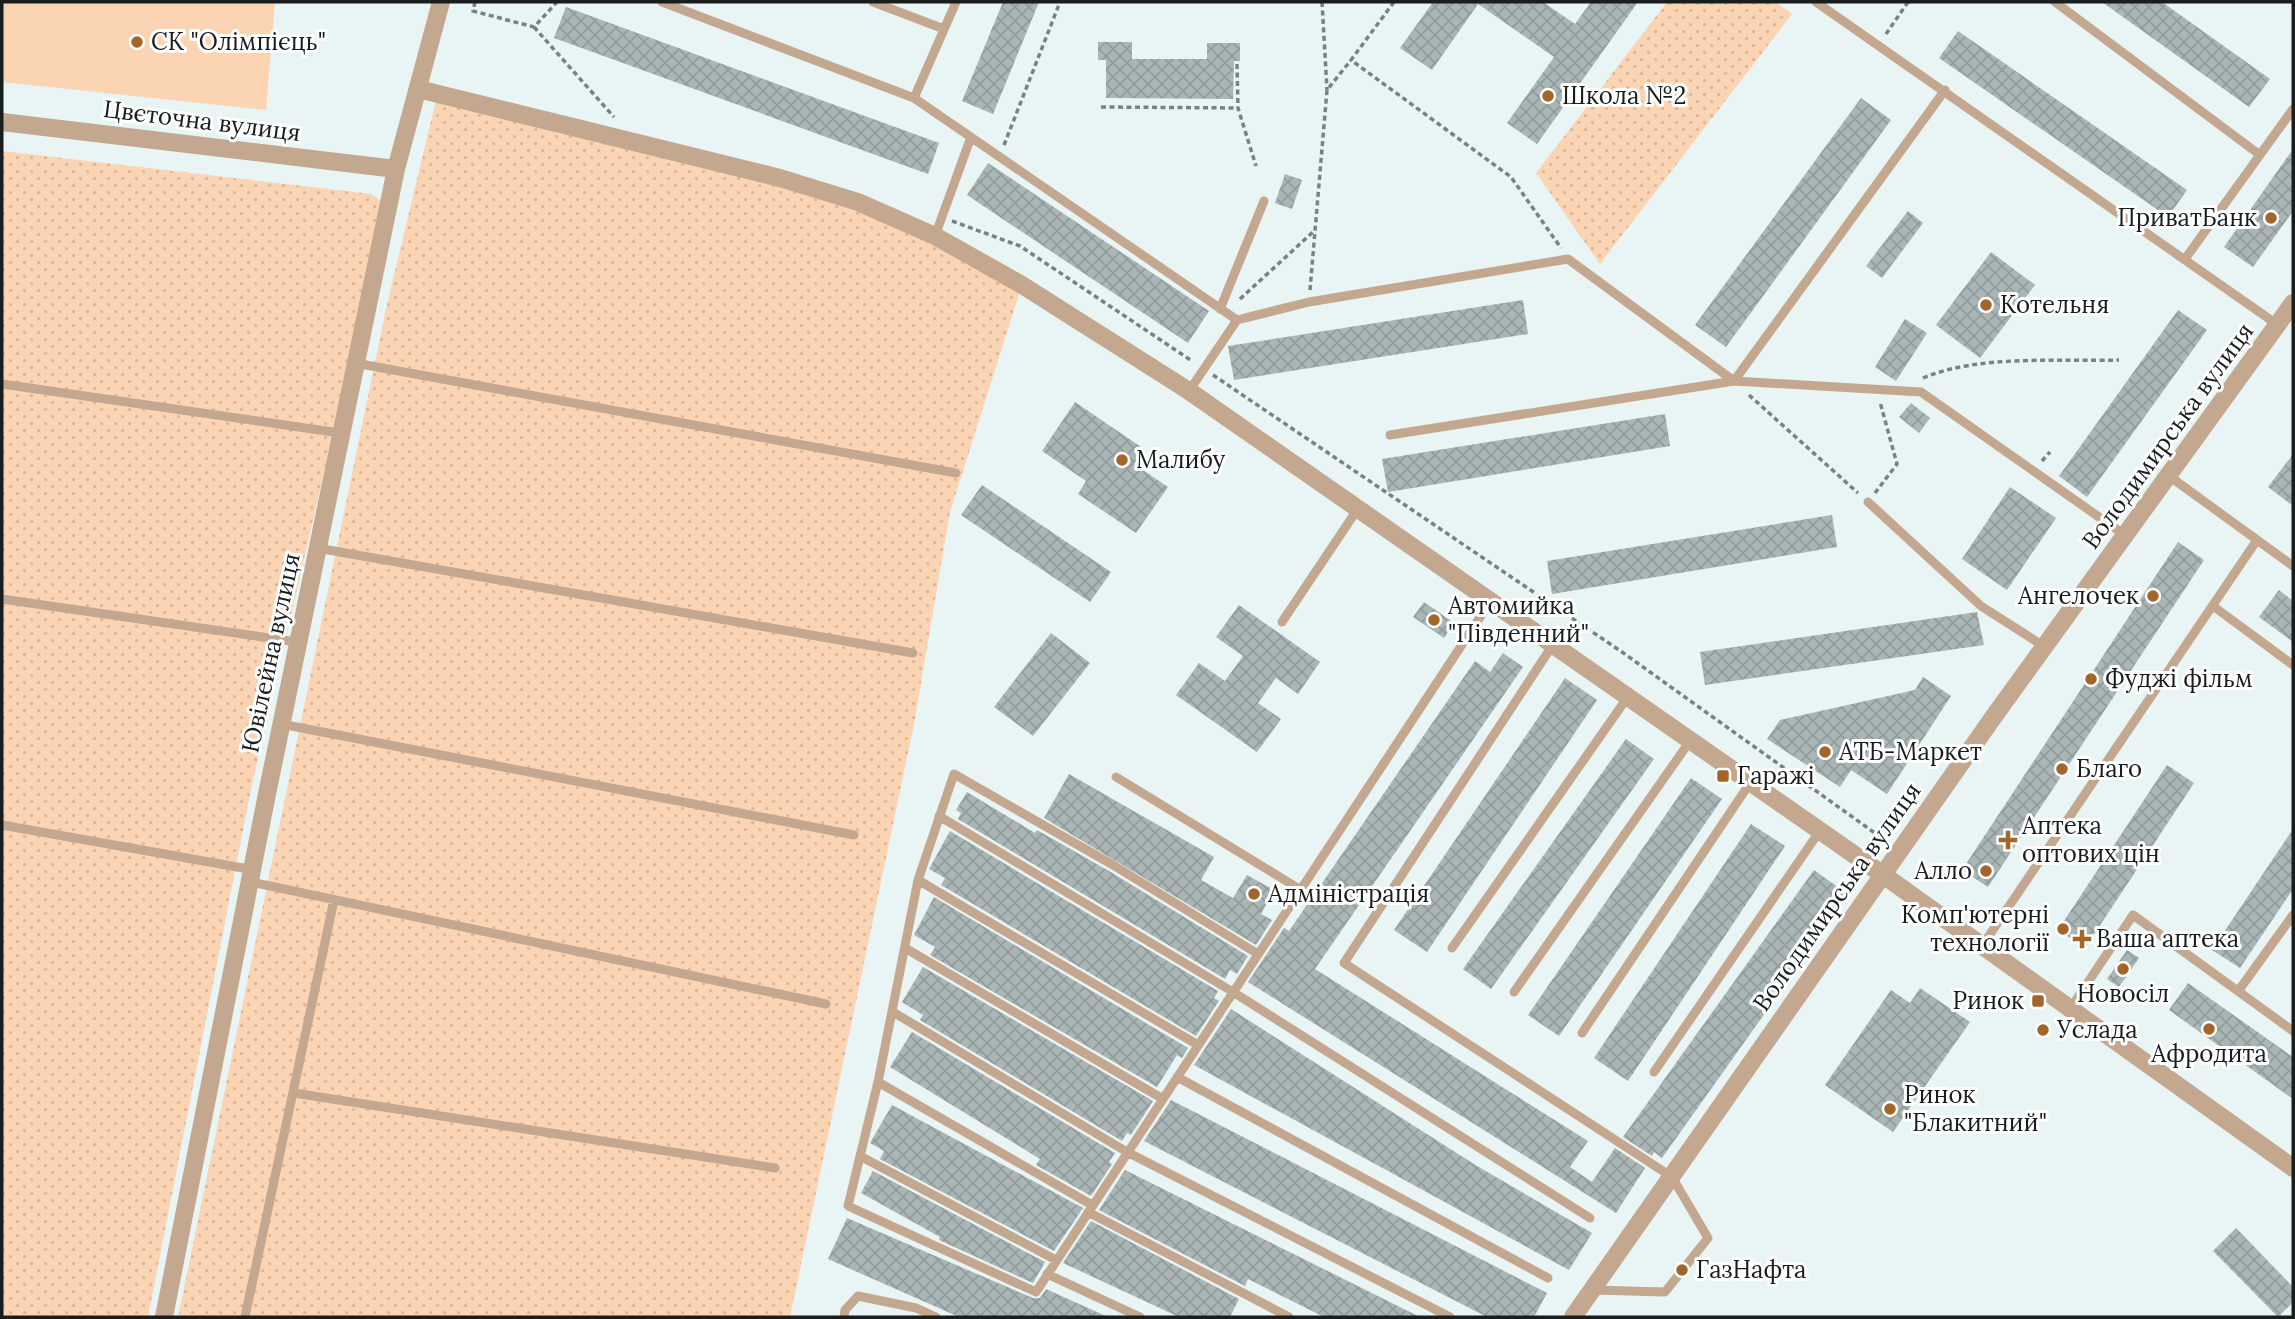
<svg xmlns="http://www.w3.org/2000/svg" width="2295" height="1319" font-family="Lora,serif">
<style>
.grass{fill:url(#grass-dots)}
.pitch{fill:#fbd4b3}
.building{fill:url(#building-cross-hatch)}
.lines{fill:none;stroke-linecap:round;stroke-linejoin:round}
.path{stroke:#798281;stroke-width:3.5;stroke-dasharray:5 3.5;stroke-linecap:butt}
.service{stroke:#c3a78f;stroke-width:9}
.minor{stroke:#c3a78f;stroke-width:18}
.poi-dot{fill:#a3662a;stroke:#fff;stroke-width:2.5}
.labels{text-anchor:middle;stroke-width:6;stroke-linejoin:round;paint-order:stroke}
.poi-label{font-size:24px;fill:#191d1d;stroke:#fff;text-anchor:start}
.street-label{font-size:24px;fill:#191d1d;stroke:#fff}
</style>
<defs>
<pattern id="grass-dots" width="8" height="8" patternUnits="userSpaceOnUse" patternTransform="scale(1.75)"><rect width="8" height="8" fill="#fbd4b3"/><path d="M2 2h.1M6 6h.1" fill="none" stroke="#d7b69a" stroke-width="1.8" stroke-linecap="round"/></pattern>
<pattern id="building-cross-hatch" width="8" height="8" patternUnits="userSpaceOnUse" patternTransform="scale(1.75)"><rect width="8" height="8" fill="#aab6b6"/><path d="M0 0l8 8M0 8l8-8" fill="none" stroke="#929c9c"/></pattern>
</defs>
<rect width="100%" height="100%" fill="#e8f5f4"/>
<!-- grass -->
<path class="grass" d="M1667 2H1776L1792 14 1600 264 1536 173Z
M437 96 858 202 1022 285 950 512 914 724 790 1317H178L386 309Z
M2 151 371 194 381 201 334 429 251 789 148 1317H2Z"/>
<!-- pitch -->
<path class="pitch" d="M2 2H275L266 110 2 82Z"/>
<!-- building -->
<path class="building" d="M1003 2H1039L993 114 962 101Z
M1433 2H1543L1575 24 1591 2H1638L1537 144 1507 123 1554 57 1478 4 1432 70 1400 48Z
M2102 2H2162L2270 79 2249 107Z
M566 7 939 143 928 174 554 38Z
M1958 31 2187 190 2168 217 1939 58Z
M1098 42H1132V59H1207V43H1240V61H1234L1233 99 1106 98V60H1098Z
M1861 98 1891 120 1726 347 1695 325Z
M2293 149V211L2253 267 2224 247Z
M988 163 1209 311 1188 343 967 195Z
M1285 174 1302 180 1292 209 1275 203Z
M1908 211 1923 223 1882 278 1866 266Z
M1991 252 2035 285 1980 358 1936 325Z
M1523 300 1528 334 1234 380 1228 346Z
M2178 310 2207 330 2087 497 2059 476Z
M1905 319 1927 333 1896 381 1875 367Z
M1075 402 1144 449 1134 464 1168 487 1136 533 1078 494 1086 481 1042 451Z
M1911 403 1930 418 1919 433 1899 417Z
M1665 414 1670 446 1388 492 1382 459Z
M2293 454V506L2268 487Z
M982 485 1111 572 1090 602 961 515Z
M2010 487 2056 518 2007 590 1962 559Z
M1832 515 1837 547 1552 594 1547 561Z
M2178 542 2204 560 1988 887 1962 870Z
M2279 590 2293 601V642L2259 617Z
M1424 602 1454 623 1444 638 1413 617Z
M1239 605 1320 662 1298 694 1276 678 1258 703 1281 719 1257 752 1176 695 1199 663 1225 681 1243 656 1216 637Z
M1977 612 1984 645 1705 685 1700 652Z
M1051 633 1090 663 1033 736 994 707Z
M1503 653 1523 667 1315 969 1588 1141 1570 1167 1592 1182 1615 1148 1645 1168 1616 1213 1248 982 1284 928 1289 931 1475 661 1490 672Z
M1923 677 1951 696 1887 794 1851 770 1840 787 1767 739 1780 720 1915 690Z
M1565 678 1597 700 1427 952 1394 930Z
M1626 739 1654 759 1491 989 1463 969Z
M2167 765 2194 783 2085 948 2058 930Z
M1069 774 1214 857 1201 880 1233 898 1247 875 1274 890 1261 914 1272 920 1256 945 1044 818Z
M1691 778 1722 799 1559 1036 1528 1015Z
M967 792 1035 833 1037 830 1109 871 1248 956 1237 974 1230 970 1225 979 958 819 961 813 956 810Z
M1751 824 1785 846 1628 1081 1594 1058Z
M2293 829V889L2240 968 2212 950Z
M950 831 1218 991 1214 998 1219 1001 1196 1036 941 885 945 878 929 869Z
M1814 870 1849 895 1662 1158 1654 1152 1652 1156 1623 1137Z
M934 897 1188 1048 1182 1058 1177 1055 1157 1087 930 955 935 947 914 935Z
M2127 950 2139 958 2119 987 2107 979Z
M923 967 1153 1101 1131 1135 1127 1133 1122 1141 920 1020 923 1015 902 1002Z
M2188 983 2293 1057V1099L2169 1010Z
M1920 988 1970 1022 1893 1132 1825 1085 1891 990 1910 1003Z
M1231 1009 1477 1166 1592 1233 1569 1270 1194 1065Z
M912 1032 1115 1153 1109 1162 1112 1164 1091 1196 1036 1165 1040 1159 890 1067Z
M1171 1100 1547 1293 1534 1317H1487L1144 1141Z
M892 1105 1083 1208 1054 1251 880 1159 884 1151 870 1143Z
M1125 1170 1420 1317H1324L1248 1279 1245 1286 1099 1210Z
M873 1171 1045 1262 1033 1283 939 1240 940 1237 861 1193Z
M847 1218 1033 1298H1040L1046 1289 1108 1317H959L828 1259Z
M1091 1221 1239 1299 1230 1317H1179L1063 1263Z
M2236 1228 2293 1287V1302L2278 1317 2213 1251Z"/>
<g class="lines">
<!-- path -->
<path class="path" d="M475 2 473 11 534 27 557 2
M1322 2 1327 90
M1394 2 1351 60 1511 177 1561 248
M534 27 614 117
M1886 34 1908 2
M1237 64 1238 108 1256 166
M1101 107 1238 108
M1004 145 1060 2
M952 221 1020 246 1192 361
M1310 290 1327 90 1351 60
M1240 299 1314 231
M1213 375 1622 652 1886 841
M1923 378C1980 354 2058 362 2119 360
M1749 395 1858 493
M2042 461 2050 452
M1875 493 1897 464 1880 402"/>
<!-- service -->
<path class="service" d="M662 2 914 98
M873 2 944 29
M956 2 914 98 1237 320
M1816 2 2278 325
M2055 2 2260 155
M935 236 971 137
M2185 259 2293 109
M1220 309 1264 201
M355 363 956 473
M2 384 340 433
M1189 391 1237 320 1309 302 1568 259 1734 381 1921 392 2126 536
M1390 435 1734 381 1945 90
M2169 476 2293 566
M1868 502 1981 606 2045 647
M317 548 913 653
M2 599 297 642
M2213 606 2293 665
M1282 622 1357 510
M1552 646 1344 963 1672 1177 1708 1238 1665 1292 1592 1290
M281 724 854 835
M1116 777 1301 890
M939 816 1233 992 1590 1218
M2 825 254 870
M918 880 1198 1045
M251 882 826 1004
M1982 946 2257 540
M905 948 1163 1099
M1452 948 1627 698
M1258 954 1113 865 954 774 918 880 878 1082 848 1206 1036 1292 1490 602
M2239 990 2293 915
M1514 992 1690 741
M2070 1009 2133 915 2293 1031
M893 1012 1127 1152 1450 1317
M1582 1033 1750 783
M1654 1072 1819 832
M1177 1077 1548 1278
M878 1082 1092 1205
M294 1093 775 1168
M860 1156 1056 1260
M1088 1212 1289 1317
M1047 1274 1140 1317
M245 1317 334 900
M844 1317 845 1310 858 1296 916 1308 936 1317"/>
<!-- minor -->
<path class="minor" d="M418 89 780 178 858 202 935 236 1022 285 1189 391 1882 874 2293 1168
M2 122 396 169
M164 1317 267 794 396 169 441 2
M1573 1317 1992 719 2293 303"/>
</g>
<!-- markers -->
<g class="poi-dot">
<circle cx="137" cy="42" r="7"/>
<circle cx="1548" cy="96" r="7"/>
<circle cx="2271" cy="218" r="7"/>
<circle cx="1986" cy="305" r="7"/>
<circle cx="1122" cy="460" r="7"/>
<circle cx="2153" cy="596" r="7"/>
<circle cx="1434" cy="620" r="7"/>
<circle cx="2091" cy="679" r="7"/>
<circle cx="1825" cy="752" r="7"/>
<circle cx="2062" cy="769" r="7"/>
<rect x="1716" y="769" width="14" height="14" rx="3.5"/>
<path d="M2004.5 829.5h7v7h7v7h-7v7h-7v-7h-7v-7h7z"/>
<circle cx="1986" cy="871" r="7"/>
<circle cx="1254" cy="894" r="7"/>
<circle cx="2063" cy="929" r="7"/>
<path d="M2078.5 928.5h7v7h7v7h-7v7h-7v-7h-7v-7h7z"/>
<circle cx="2123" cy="969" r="7"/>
<rect x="2031" y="994" width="14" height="14" rx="3.5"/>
<circle cx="2209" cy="1029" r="7"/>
<circle cx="2043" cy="1030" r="7"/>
<circle cx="1890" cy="1109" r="7"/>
<circle cx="1682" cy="1270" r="7"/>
</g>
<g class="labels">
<!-- poi labels -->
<g class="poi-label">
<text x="151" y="50">СК "Олімпієць"</text>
<text x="1562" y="104">Школа №2</text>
<text x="2257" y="226" text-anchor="end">ПриватБанк</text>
<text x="2000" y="313">Котельня</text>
<text x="1136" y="468">Малибу</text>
<text x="2139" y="604" text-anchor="end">Ангелочек</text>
<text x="1448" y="614">Автомийка<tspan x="1448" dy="28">"Південний"</tspan></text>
<text x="2105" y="687">Фуджі фільм</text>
<text x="1839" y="760">АТБ-Маркет</text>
<text x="2076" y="777">Благо</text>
<text x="1737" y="784">Гаражі</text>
<text x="2022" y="834">Аптека<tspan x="2022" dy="28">оптових цін</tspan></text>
<text x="1972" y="879" text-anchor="end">Алло</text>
<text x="1268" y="902">Адміністрація</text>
<text x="2049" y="923" text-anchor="end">Комп'ютерні<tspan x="2049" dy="28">технології</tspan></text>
<text x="2096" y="947">Ваша аптека</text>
<text x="2123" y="1002" text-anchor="middle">Новосіл</text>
<text x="2024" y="1009" text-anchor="end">Ринок</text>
<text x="2057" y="1038">Услада</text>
<text x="2209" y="1062" text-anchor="middle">Афродита</text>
<text x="1904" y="1103">Ринок<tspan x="1904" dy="28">"Блакитний"</tspan></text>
<text x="1696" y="1278">ГазНафта</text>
</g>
<!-- street labels -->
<g class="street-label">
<text transform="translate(202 121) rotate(7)" y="8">Цвєточна вулиця</text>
<text transform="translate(2168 436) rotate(-54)" y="8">Володимирська вулиця</text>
<text transform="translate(271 653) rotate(-78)" y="8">Ювілейна вулиця</text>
<text transform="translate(1837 897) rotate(-55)" y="8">Володимирська вулиця</text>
</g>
</g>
<!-- border -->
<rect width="2295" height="1319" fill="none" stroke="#191d1d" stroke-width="7"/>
</svg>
